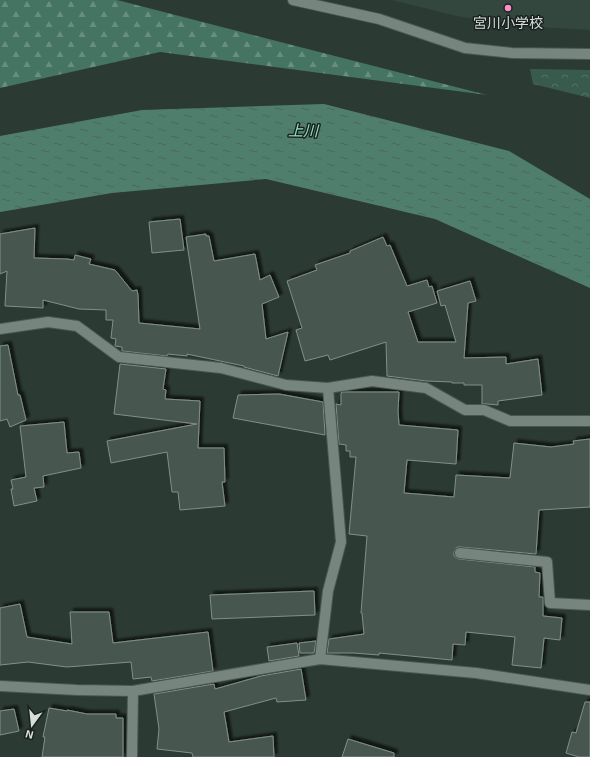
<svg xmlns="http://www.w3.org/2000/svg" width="590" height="757" font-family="'Exo 2','Noto Sans JP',sans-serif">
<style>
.built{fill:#33473f}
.forest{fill:url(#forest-firs)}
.park{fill:url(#park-crowns)}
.water{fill:url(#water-ripples)}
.building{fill:#475650;stroke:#809089;filter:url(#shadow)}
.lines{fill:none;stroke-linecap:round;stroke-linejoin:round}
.street-casing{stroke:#4a5651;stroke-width:12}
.secondary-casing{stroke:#4a5651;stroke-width:12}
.street{stroke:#76867f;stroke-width:10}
.secondary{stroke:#76867f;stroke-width:10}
.poi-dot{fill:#fa8fc7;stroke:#19201d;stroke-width:1.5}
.labels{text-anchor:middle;stroke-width:3;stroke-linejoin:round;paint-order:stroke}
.poi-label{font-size:14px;fill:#d5deda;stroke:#19201d}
.water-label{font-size:15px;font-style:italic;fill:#93e2c4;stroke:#19201d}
</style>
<defs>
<pattern id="forest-firs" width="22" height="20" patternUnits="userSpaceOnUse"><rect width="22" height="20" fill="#467463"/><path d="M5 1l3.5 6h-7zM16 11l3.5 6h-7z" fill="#688e80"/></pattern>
<pattern id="park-crowns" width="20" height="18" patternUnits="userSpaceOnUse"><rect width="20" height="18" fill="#385b4d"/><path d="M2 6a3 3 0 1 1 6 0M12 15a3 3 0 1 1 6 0" fill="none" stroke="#547266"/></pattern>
<pattern id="water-ripples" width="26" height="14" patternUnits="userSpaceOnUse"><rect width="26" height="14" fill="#4f7e6c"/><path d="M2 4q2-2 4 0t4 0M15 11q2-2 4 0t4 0" fill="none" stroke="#49665b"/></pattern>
<filter id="shadow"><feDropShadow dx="3.5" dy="-3.5" stdDeviation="1" flood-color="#0009"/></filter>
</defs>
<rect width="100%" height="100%" fill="#2c3a34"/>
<!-- built -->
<path class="built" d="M392 0H590V30L535 27 461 17Z"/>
<!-- forest -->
<path class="forest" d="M0 0H117L487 95 160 52 0 88Z"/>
<!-- park -->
<path class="park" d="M530 69 590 70V98L533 84Z"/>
<!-- water -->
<path class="water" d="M324 104 509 151 590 199V288L435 219 266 179 112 193 0 212V136L142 110Z"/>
<!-- building -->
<path class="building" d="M180 219 184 250 152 253 149 222Z
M35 228 34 258 67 259 74 260 75 255 91 259 89 264 115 270 132 291 137 290 138 295 139 323 200 329 186 237 206 234V236H209L214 261 255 254 260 280 270 275 279 297 262 304 266 339 288 332 278 376 244 367V366L187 354V356L168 354 167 356 122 351V347L115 346 116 339 111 338 113 320H106V310L79 309 43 300V308L5 306 7 271 0 274V234Z
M383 237 387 246 390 245 407 286 427 280 429 287 432 286 437 303 408 312 418 342H456L445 305 441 306 437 291 470 281 476 301 468 303 464 358 506 357V364L538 359 542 395 498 401V405L487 404H482V385H464V383H452V382L426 381 387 376 386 342 330 360 328 355 305 361 296 330 302 328 287 281 317 270 315 265 350 253V251Z
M8 345 18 395H20L26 420 10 427 7 419 0 421V346Z
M120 364 166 369 163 389 166 390 165 399 200 401 198 448H224L225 482H222L225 506 180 510 178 492H172L167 452 111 463 107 441 197 424 114 414Z
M342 392H399L398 411 399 425 458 430 456 464 407 460 404 493 454 497 456 475 510 478 514 443 551 447 574 444 573 441 590 439V507L539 510 536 554 461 547H457L454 552V556L457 558 459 559 535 567V572L540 573 539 597H543V616L562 618 560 640 544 638 541 668 512 665 515 637 466 632 465 645 453 644 452 660 379 653V655L354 653H327L329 639 364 634 362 613H361L367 536 349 534 356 457H350V451H346V445L339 444 336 404 341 405V393Z
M279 394 323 402 325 435 233 418 238 395Z
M64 422 67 453 79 452 81 468 43 476 44 487 34 488 37 501 14 506 11 489H13L11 480 26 477 20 426Z
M314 591 315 615 212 619 210 595Z
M20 604 27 637 72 644 70 612H109L113 643 208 632 213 671 152 681 151 677 133 679 131 662 67 667 28 662 0 665V608Z
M316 641 314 653H300L299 643Z
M297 643 299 656 269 661 267 647Z
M301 669 306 700 277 702 276 698 224 712 229 742 273 736 274 757H193L192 753 157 749 159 729 154 694 214 684 215 689 261 676Z
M585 702H590V757H579L566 753 572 732 576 733Z
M49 708 67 711V710L87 714H116V718H123V757H42L45 737H43Z
M14 709 19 731 0 735V711Z
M348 739 394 753V757H342Z"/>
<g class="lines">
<!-- street casing -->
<g class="street-casing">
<path id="street" d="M0 329 48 322 77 326 119 357 221 368 286 385 328 388 341 542 328 591 320 659
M328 388 372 381 426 388 465 410H484L510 421H590
M460 553 547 562 550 603 590 605
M0 686 77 690 133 691 320 659 476 673 590 690
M132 757 133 691"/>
</g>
<!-- secondary casing -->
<g class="secondary-casing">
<path id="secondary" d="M293 0 379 19 465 48 512 53 590 54"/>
</g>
<!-- street -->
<use href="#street" class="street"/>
<!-- secondary -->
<use href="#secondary" class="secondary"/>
</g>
<!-- markers -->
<circle class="poi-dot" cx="508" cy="8" r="4"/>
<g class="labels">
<!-- poi labels -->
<g class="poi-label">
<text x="508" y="28">宮川小学校</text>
</g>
<!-- water labels -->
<g class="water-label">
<text transform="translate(303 131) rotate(1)" y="5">上川</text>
</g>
</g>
<!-- north arrow -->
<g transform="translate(32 725) rotate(195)" stroke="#19201d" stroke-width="3" paint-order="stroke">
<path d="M0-3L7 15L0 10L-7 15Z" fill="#d5deda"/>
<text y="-6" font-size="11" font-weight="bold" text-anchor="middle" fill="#d5deda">N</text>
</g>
</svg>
